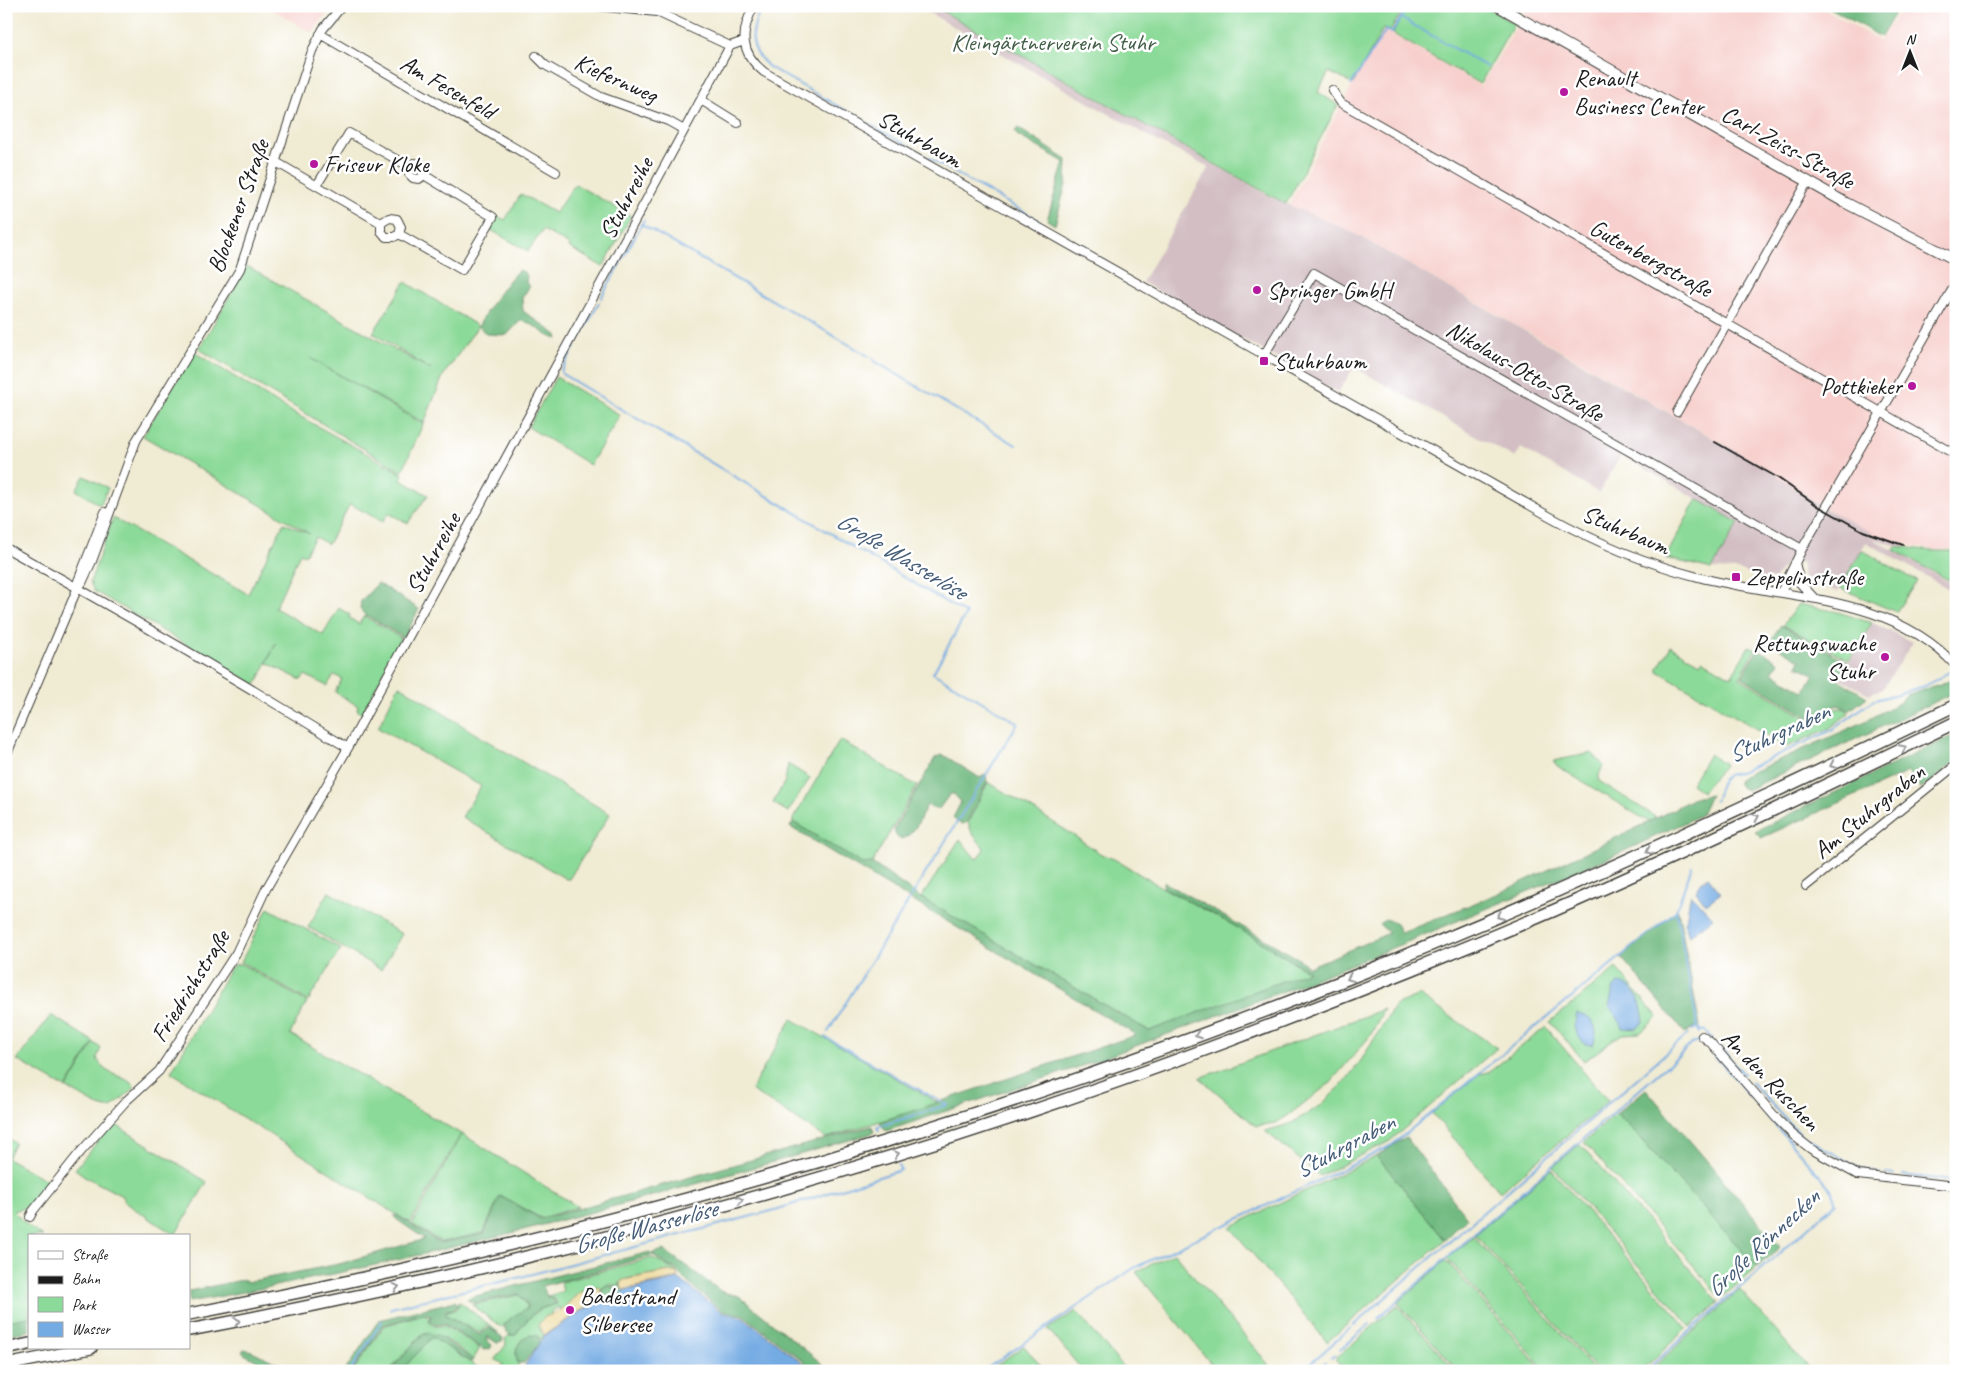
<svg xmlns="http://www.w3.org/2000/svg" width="1962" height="1377" font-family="Caveat,sans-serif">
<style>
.built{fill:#f7d0cd}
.industrial{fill:#d2bec3}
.green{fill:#8cda99;stroke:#547b5a}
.forest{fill:#71ba81;stroke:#466b4e}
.sand{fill:#eeda9e;stroke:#857b5d}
.water{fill:#75abe3;stroke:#486480}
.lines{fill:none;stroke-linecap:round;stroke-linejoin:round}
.stream{stroke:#75abe3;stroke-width:2}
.minor-casing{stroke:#3c3b37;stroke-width:10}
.major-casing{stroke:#3c3b37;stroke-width:12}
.highway-casing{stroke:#3c3b37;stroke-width:14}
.minor{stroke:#fff;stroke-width:8}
.major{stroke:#fff;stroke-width:10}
.highway{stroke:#fff;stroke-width:11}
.rail{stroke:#1c1c1c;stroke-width:2}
.oneway{stroke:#999}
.poi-dot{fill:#b5179e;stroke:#fff;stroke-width:2}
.labels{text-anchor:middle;stroke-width:5;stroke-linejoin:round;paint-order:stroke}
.park-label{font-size:24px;fill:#435e48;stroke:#fff}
.street-label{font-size:24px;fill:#1c1c1c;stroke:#fff}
.poi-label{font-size:24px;fill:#1c1c1c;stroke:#fff;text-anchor:start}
.water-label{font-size:25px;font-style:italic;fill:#445c76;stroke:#fff}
</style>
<rect width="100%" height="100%" fill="#fff"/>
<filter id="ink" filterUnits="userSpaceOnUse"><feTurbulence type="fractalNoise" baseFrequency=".02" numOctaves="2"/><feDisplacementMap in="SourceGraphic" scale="10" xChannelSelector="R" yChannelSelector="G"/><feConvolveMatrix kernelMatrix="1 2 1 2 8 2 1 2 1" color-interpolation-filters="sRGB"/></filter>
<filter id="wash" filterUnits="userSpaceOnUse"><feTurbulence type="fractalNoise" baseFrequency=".0096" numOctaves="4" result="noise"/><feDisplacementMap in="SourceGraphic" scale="20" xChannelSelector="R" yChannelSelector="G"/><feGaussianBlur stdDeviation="1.12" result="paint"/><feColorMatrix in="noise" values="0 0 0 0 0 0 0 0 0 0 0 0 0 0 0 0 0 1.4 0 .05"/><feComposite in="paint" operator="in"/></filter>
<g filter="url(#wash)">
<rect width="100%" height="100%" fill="#f0ebd3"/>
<!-- built -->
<path class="built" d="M267 6H332L312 33Z
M1518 6H1819L1880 41 1902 6H1956V549L1933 550 1905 544 1872 533 1851 523 1806 496 1774 473 1574 358 1348 230 1289 205 1339 109 1384 30 1481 86 1526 11Z"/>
<!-- industrial -->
<path class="industrial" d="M917 6H933L1275 199 1348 230 1774 473 1819 505 1872 533 1905 544 1903 548 1872 538 1956 586V593L1866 542 1838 592 1809 582 1802 574 1803 563 1790 558 1774 579 1762 578 1738 570 1712 569 1739 523 1621 455 1599 493 1521 448 1515 458 1354 367 1338 393 1142 282 1209 167 1155 140Z
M1873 623 1913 642 1883 688 1869 694 1839 678Z"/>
<!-- green -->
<path class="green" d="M933 6H1405L1390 32 1383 29 1353 84 1329 72 1318 92 1338 105 1286 204Z
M1409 6H1484L1514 24 1480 84 1393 34 1400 18Z
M575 184 631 216 603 267 570 248 568 244 543 230 528 251 489 229 497 216 505 220 521 194 555 213Z
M247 266 431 370 373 333 405 282 478 326 443 376 424 423 310 358 423 424 402 472 199 349Z
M194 352 292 412 403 474 401 480 428 495 408 523 388 513 383 522 350 504 328 544 315 537 305 555 300 553 275 608 323 635 339 608 350 615 349 618 359 624 364 616 401 638 362 714 357 710 358 706 335 692 342 679 334 675 327 686 305 675 301 680 267 663 276 643 256 685 94 591 90 582 113 518 248 594 284 523 310 534 143 436Z
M556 377 620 415 590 465 528 427Z
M84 476 108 488 100 505 76 490Z
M1697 499 1739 523 1712 569 1665 558Z
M1896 546 1932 551H1956V584L1894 550Z
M1862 550 1917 581 1896 612 1840 588Z
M1798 604 1838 612 1872 623 1849 660 1783 625Z
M1671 646 1700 663 1702 660 1731 677 1749 646 1755 650 1740 678 1818 725 1833 709 1844 708 1849 713 1830 728 1787 747 1658 671V668Z
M399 685 474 733 610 814 569 879H566L462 817 481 786 378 728Z
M840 740 917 786 872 863 862 864 793 822V819Z
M1592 753 1603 765 1599 775V781L1656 817 1649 822 1560 768 1553 761Z
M1709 754 1725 764 1702 792 1691 784Z
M788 764 810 778 788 812 773 803 785 781Z
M988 782 1064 829 1101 854 1114 859 1163 888 1233 925 1309 972 1149 1031 921 898 960 839 976 859 980 857 984 848 972 833 968 823Z
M329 892 402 934 381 970 308 927Z
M268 908 341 949 308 1001 241 962Z
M236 964H241L307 1002 290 1034 461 1134 410 1223 171 1072 230 969Z
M1616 968 1658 1017 1640 1033 1622 1034 1584 1061 1550 1022Z
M1419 995 1497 1048 1390 1141 1320 1176 1265 1131 1290 1124 1320 1106 1344 1083 1362 1059 1395 1005Z
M1384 1009 1370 1036 1329 1084 1286 1117 1275 1123 1256 1126 1200 1078Z
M51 1015 94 1042 66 1088 17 1060Z
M792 1019 939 1103 826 1138 751 1090Z
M1546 1027 1608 1101 1500 1192 1432 1113 1479 1074 1489 1072Z
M94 1043 101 1048 97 1058C105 1078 122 1072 135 1087L111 1108C100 1110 78 1094 67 1088Z
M1617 1113 1757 1267 1722 1298 1584 1142Z
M113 1123 207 1182 175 1235 124 1202V1197L86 1177 75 1169Z
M462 1134 578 1207 541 1218 500 1196 483 1233 441 1242 412 1224Z
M6 1137 15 1143 7 1158 50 1182 30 1207 13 1211 30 1228 43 1236H29V1317L6 1321Z
M1580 1144 1719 1302 1691 1327 1553 1167Z
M1377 1156 1445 1240 1327 1342 1230 1227Z
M1551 1169 1687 1328 1641 1371H1598L1475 1235Z
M1474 1237 1595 1371H1546L1447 1258Z
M1174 1253 1274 1371H1217L1136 1272Z
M652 1258C660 1260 665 1267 673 1269L677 1273 669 1271 630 1278 623 1280 617 1285H606L601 1289 599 1287 579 1293 561 1310 559 1307 551 1311 552 1314 545 1317 538 1325 544 1335 541 1339C528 1327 508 1347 519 1364L515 1371H498L503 1364 495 1359 506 1345 505 1339 509 1335H516C517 1330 533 1314 538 1311 543 1307 551 1306 557 1304L555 1299 547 1296 563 1292 561 1282Z
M1446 1260 1543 1371H1458L1398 1303Z
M1740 1290 1811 1371H1651L1650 1370Z
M519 1295 528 1307C518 1315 508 1317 502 1328L472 1305Z
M458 1302H460L498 1332 497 1333 488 1326 484 1328 480 1333 446 1315 447 1311 455 1310 459 1305Z
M1397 1305 1455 1371H1346L1335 1359Z
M1076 1311 1126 1371H1083L1048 1329Z
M423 1314 430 1317 429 1321C434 1328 438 1326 445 1326L480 1348 473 1360C461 1349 438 1330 422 1334L389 1371H353L384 1326Z
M432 1337 483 1371H401Z
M1024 1346 1045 1371H988Z"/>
<!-- forest -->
<path class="forest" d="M1827 6H1866L1875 11 1878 6H1899L1881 37Z
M1018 128 1067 160 1066 184 1055 225 1047 220 1064 162 1017 135 1015 131Z
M519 270 524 272 527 276 526 283 530 286 522 298 523 311 557 335 558 339C544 337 534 321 520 321L507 335 486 334 479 326C480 319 512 274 519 270Z
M378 583 419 609 404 638 364 614 360 609 361 601Z
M1781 625 1848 662 1837 679 1867 697 1849 711C1834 698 1827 711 1818 723L1742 677 1758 649 1779 662 1772 672 1804 692 1814 674 1797 666 1800 660 1769 642Z
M1952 680H1956V692L1747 790 1741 787 1738 782 1741 777 1866 721 1899 703 1906 695Z
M1956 734V761L1921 789 1908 772 1761 838 1755 831Z
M941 755 945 756 980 778 984 774 986 775 987 782 967 822 963 824 957 822 953 818 961 802 954 794H950L938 810 927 805C921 816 914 838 899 839L896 836 894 829 935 758Z
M1710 795 1701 815 1620 853 1407 942 1300 985 1079 1067 886 1131 880 1122 1136 1035 790 827 793 822 862 864 872 863 921 898 1149 1031 1309 971 1233 925 1163 887 1164 882 1299 959 1309 967 1389 933 1379 924 1386 919 1396 924 1401 933 1497 894 1649 822 1694 798Z
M1678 910 1700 1027H1694L1685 1033 1621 957Z
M1646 1089 1780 1247 1757 1267 1617 1113Z
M872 1126 874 1132 870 1134C646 1200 419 1262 189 1302V1291L242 1280 247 1282 339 1264 425 1239 396 1219 394 1216 396 1215 440 1243 484 1234 500 1196 541 1219Z
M1406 1137 1467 1218 1445 1240 1377 1156Z
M664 1250 722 1292 739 1296 831 1371H816L743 1315 723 1311 688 1283 674 1268 668 1266 653 1255 543 1286 547 1297 553 1299 556 1304C550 1306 542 1307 537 1311 531 1315 518 1329 516 1335H510L506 1331 504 1326 512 1317 529 1307 519 1294 473 1303 468 1300V1298L650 1252 653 1255V1253Z
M620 1283 623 1291 616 1303 607 1298H601L602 1289 606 1285 614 1287Z
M455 1301 458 1305 454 1309 446 1310V1315L480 1335 484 1330 489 1328 503 1338 502 1342 497 1343 488 1337H486L487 1341 492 1345 490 1349 485 1350 446 1325 443 1324 436 1325 430 1321 431 1315 423 1313 383 1325 352 1371H345L379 1320Z
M29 1317V1331L6 1335V1321Z
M429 1333 439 1336 473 1360 471 1362 432 1337 401 1371H390L422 1335Z
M530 1335 538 1336 540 1342 524 1363H518C513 1350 518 1341 530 1335Z
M244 1349 252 1351 293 1371H276L244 1354 242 1352Z"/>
<!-- sand -->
<path class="sand" d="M669 1271 677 1273 678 1278 622 1290 621 1283 623 1280Z
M599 1287 601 1289 600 1298 544 1335 538 1325 545 1317 560 1311 579 1293Z"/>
<!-- water -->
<path class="water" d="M1708 877 1721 893 1706 904 1696 892 1699 884Z
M1691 894 1713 918 1689 936 1684 922C1688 917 1688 903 1691 894Z
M1619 983C1638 985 1642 1006 1644 1022L1636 1029 1623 1028C1620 1020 1614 1014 1609 1006L1614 987Z
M1577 1014C1594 1016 1600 1030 1593 1045L1584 1044C1576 1034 1573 1027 1577 1014Z
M679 1279 722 1312 743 1317 813 1371H529L525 1365 544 1336 600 1299 607 1298 616 1303 623 1291Z"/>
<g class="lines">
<!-- stream -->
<path class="stream" d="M761 8C750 33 747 47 769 67L1038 220 1046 227
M1237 12 1240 6
M1401 18 1487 67
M1351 85 1386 30 1392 33 1408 6
M641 224 872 358 876 362 1016 445
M601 298 644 220
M599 303 561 371 562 374 966 614 933 673 1018 723 828 1032
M1715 801 1722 780 1728 775 1745 770 1832 730 1872 701 1925 686 1951 671
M1676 911 1699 1033
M1692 1030 1698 1027
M1698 1030 1705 1031 1712 1039
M825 1037 947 1105 877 1127 879 1131
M1717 1044 1744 1074
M1751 1082 1801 1135 1861 1169 1880 1173
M1886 1173 1894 1174
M1903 1175 1953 1181
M390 1310 391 1308 521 1277 775 1210 901 1170 898 1165
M1378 1318 1693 1043 1701 1040
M1354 1325 1688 1034
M1340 1350 1370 1324
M1331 1358 1335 1355
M350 1371 382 1321
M983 1371 1134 1268 1358 1162 1392 1145 1676 911 1692 866
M1302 1371 1350 1328
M1316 1371 1325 1363
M1645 1371 1836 1203 1831 1189 1701 1040"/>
</g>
</g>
<g filter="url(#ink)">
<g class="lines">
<!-- minor casing -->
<g class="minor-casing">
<path id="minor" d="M595 6 657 12 730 46 744 41
M754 6C740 32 740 53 764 72L1547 515C1595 542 1644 563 1698 577 1785 600 1890 593 1956 666
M320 34 556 172
M536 56 545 65 601 97 668 121 684 130
M1332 90 1341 103 1956 455
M701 100 738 123
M276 162 381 223V231L386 237H394L399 234 462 270 493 217 424 175 425 169 421 164 414 163 410 167 349 133 317 185
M410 167 409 174 413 178 419 179 424 175
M381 223 389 218 397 219 401 227 399 234
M1264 355 1314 273 1802 549
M1677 412 1808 181
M6 548C122 612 236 679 348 748
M1795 563 1800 583 1814 598
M78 587 82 583 92 561 136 441 240 269 312 51 323 29 342 6
M1781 592 1802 549 1956 283
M6 756 78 587V581L105 512
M1806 886 1956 765
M1702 1036 1710 1042 1778 1120 1793 1135 1811 1149 1858 1175 1956 1186
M30 1217 33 1211 77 1156 126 1101 159 1071 236 953 266 889 348 748 730 46"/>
</g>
<!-- major casing -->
<g class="major-casing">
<path id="major" d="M1498 6 1846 203 1956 260"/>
</g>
<!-- highway casing -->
<g class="highway-casing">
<path id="highway" d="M189 1314C580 1239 966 1130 1337 983 1547 900 1752 804 1956 705
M189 1330C543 1263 894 1167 1231 1040 1340 999 1448 956 1555 910 1690 851 1823 787 1956 722
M6 1349 29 1344
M6 1365 91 1348"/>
</g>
<!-- minor -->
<use href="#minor" class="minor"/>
<!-- major -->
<use href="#major" class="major"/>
<!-- highway -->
<use href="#highway" class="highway"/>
<!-- rail -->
<path class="rail" d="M1715 442 1778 478 1818 506 1863 531 1903 545"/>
</g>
<!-- one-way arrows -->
<defs><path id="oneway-chevron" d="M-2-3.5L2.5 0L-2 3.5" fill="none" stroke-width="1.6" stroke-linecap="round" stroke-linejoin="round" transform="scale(1.25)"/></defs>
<g class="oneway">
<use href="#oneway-chevron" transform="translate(1903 748) rotate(-26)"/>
<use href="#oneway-chevron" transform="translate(1833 765) rotate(155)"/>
<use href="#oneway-chevron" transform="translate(1756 817) rotate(-25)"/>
<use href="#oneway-chevron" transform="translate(1649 851) rotate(155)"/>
<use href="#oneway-chevron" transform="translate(1500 916) rotate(157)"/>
<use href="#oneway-chevron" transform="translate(1350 978) rotate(158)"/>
<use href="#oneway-chevron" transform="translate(1198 1035) rotate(160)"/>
<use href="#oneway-chevron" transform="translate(896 1154) rotate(-17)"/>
<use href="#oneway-chevron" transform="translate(740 1200) rotate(-15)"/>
<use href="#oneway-chevron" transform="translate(396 1287) rotate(-13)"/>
<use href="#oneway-chevron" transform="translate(237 1321) rotate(-12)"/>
</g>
</g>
<!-- markers -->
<g class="poi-dot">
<circle cx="1564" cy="92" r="5"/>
<circle cx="314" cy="164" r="5"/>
<circle cx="1257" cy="290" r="5"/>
<rect x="1259" y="356" width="10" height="10" rx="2.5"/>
<circle cx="1912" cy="386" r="5"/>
<rect x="1731" y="572" width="10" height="10" rx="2.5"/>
<circle cx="1885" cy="657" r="5"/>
<circle cx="570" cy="1310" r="5"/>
</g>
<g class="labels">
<!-- park labels -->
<g class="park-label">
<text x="1053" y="50">Kleingärtnerverein Stuhr</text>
</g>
<!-- street labels -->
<g class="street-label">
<text transform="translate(616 78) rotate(24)" y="8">Kiefernweg</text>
<text transform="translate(448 87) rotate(30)" y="8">Am Fesenfeld</text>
<text transform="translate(920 139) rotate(30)" y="8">Stuhrbaum</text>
<text transform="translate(1788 147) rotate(29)" y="8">Carl-Zeiss-Straße</text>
<text transform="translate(626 198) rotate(-62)" y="8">Stuhrreihe</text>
<text transform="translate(238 206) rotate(-70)" y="8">Blockener Straße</text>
<text transform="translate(1651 258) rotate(29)" y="8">Gutenbergstraße</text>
<text transform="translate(1525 371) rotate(30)" y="8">Nikolaus-Otto-Straße</text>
<text transform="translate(1626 530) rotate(23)" y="8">Stuhrbaum</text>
<text transform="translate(433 553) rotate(-61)" y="8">Stuhrreihe</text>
<text transform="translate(1869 811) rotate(-39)" y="8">Am Stuhrgraben</text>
<text transform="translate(190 986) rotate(-58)" y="8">Friedrichstraße</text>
<text transform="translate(1771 1080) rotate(46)" y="8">An den Ruschen</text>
</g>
<!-- poi labels -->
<g class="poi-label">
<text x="1574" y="86">Renault<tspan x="1574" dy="28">Business Center</tspan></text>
<text x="324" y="172">Friseur Kloke</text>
<text x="1267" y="298">Springer GmbH</text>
<text x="1274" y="369">Stuhrbaum</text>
<text x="1902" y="394" text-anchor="end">Pottkieker</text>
<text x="1746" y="585">Zeppelinstraße</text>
<text x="1875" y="651" text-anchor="end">Rettungswache<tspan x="1875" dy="28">Stuhr</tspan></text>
<text x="580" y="1304">Badestrand<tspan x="580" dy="28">Silbersee</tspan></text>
</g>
<!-- water labels -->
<g class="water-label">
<text transform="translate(902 555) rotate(31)" y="9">Große Wasserlöse</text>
<text transform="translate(1778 732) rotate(-25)" y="9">Stuhrgraben</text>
<text transform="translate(1344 1145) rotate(-28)" y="9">Stuhrgraben</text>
<text transform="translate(645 1226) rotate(-15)" y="9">Große Wasserlöse</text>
<text transform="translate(1762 1242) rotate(-43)" y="9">Große Rönnecken</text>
</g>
</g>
<!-- margin -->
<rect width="1962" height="1377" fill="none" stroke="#fff" stroke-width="25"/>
<!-- legend -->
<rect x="28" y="1234" width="162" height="115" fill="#ffffff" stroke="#a4a4a4"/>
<rect x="38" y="1251" width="25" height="8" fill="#ffffff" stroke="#a4a4a4"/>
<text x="72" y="1260" font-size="15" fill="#1c1c1c">Straße</text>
<rect x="38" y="1276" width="25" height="8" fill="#1c1c1c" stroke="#a4a4a4"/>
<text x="72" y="1284" font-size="15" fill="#1c1c1c">Bahn</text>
<rect x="38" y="1297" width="25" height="15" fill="#8cda99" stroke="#a4a4a4"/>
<text x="72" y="1310" font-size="15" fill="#1c1c1c">Park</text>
<rect x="38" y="1322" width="25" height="15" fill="#75abe3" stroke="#a4a4a4"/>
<text x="72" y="1334" font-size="15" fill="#1c1c1c">Wasser</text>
<!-- north arrow -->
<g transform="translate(1910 52)" stroke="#ffffff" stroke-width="4" paint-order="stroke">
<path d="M0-4L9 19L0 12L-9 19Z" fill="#1c1c1c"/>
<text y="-8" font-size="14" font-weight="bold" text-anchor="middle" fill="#1c1c1c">N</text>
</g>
</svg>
